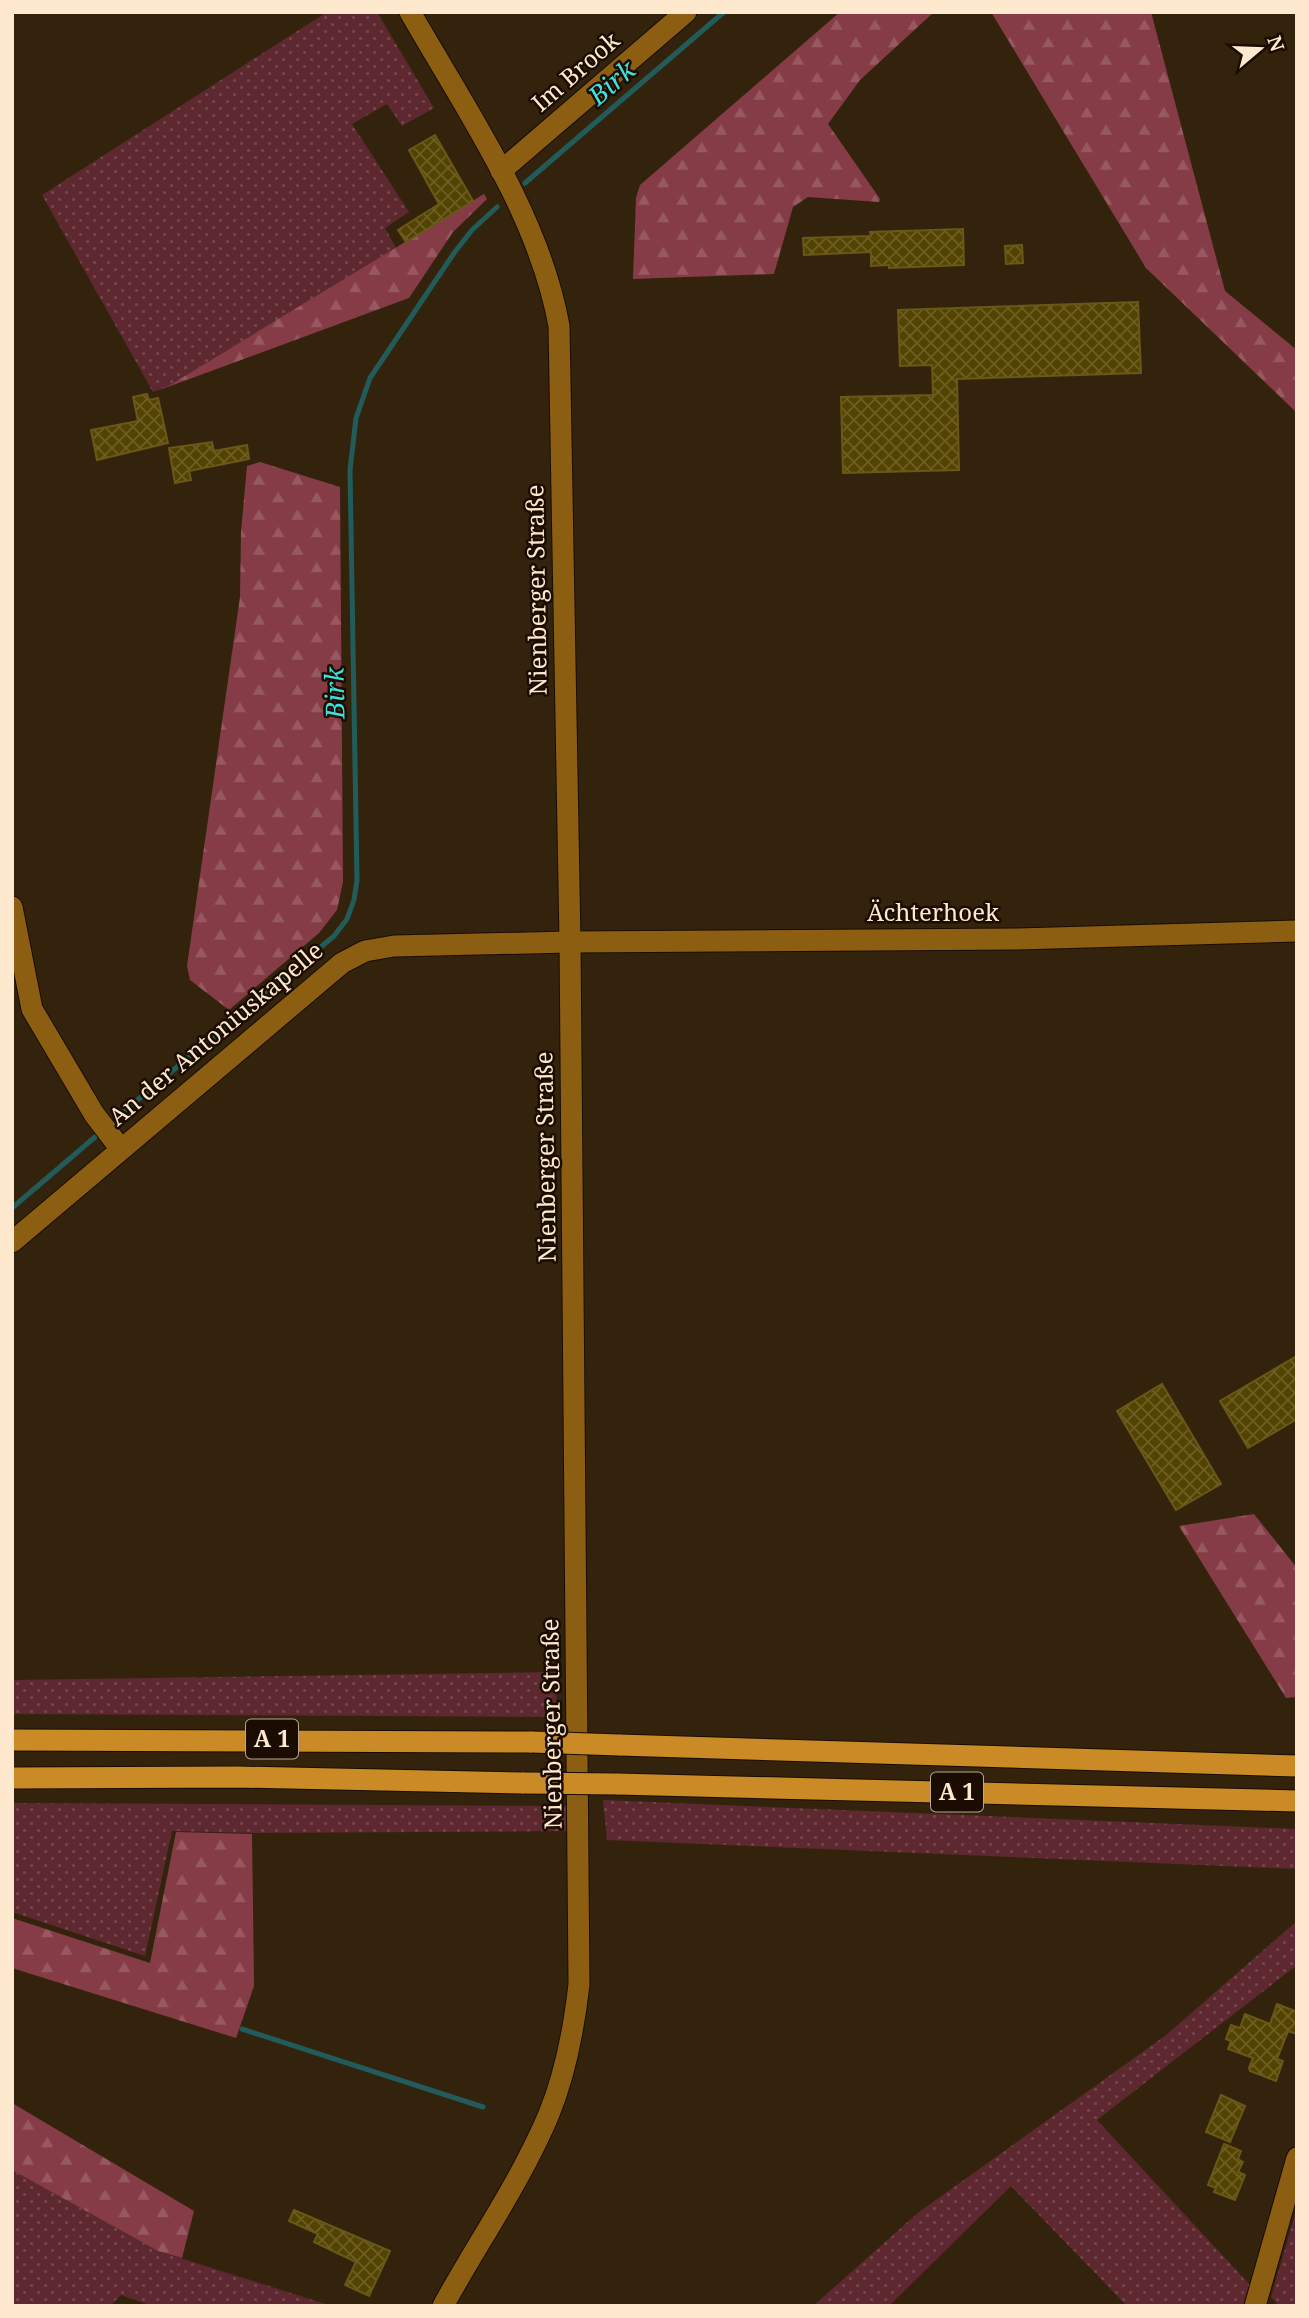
<svg xmlns="http://www.w3.org/2000/svg" width="1309" height="2318" font-family="'Noto Serif',serif">
<style>
.grass{fill:url(#grass-dots)}
.forest{fill:url(#forest-firs)}
.lines{fill:none;stroke-linecap:round;stroke-linejoin:round}
.stream{stroke:#215c5b;stroke-width:5}
.building{fill:url(#building-cross-hatch);stroke:#695818;stroke-width:2}
.street-casing{stroke:#1a0c00;stroke-width:23}
.secondary-casing{stroke:#1a0c00;stroke-width:23}
.highway-casing{stroke:#1a0c00;stroke-width:23}
.street{stroke:#8c5e11;stroke-width:21}
.secondary{stroke:#8c5e11;stroke-width:21}
.highway{stroke:#ca8b27;stroke-width:21}
.highway-bridge-casing{stroke:#1a0c00;stroke-width:23;stroke-linecap:butt}
.highway-bridge{stroke:#ca8b27;stroke-width:21}
.labels{text-anchor:middle;stroke-width:5;stroke-linejoin:round;paint-order:stroke}
.shield{fill:#1a0c00;stroke:#baa791;stroke-width:2}
.shield-label{font-size:23px;font-weight:bold;fill:#fee9cf}
.street-label{font-size:24px;fill:#fee9cf;stroke:#1a0c00}
.water-label{font-size:26px;font-style:italic;fill:#3ce2e0;stroke:#1a0c00}
</style>
<defs>
<pattern id="grass-dots" width="8" height="8" patternUnits="userSpaceOnUse" patternTransform="scale(1.75)"><rect width="8" height="8" fill="#5d282f"/><path d="M2 2h.1M6 6h.1" fill="none" stroke="#75474c" stroke-width="1.8" stroke-linecap="round"/></pattern>
<pattern id="forest-firs" width="22" height="20" patternUnits="userSpaceOnUse" patternTransform="scale(1.75)"><rect width="22" height="20" fill="#863c46"/><path d="M5 1l3.5 6h-7zM16 11l3.5 6h-7z" fill="#985860"/></pattern>
<pattern id="building-cross-hatch" width="8" height="8" patternUnits="userSpaceOnUse" patternTransform="scale(1.75)"><rect width="8" height="8" fill="#534300"/><path d="M0 0l8 8M0 8l8-8" fill="none" stroke="#6d5e24"/></pattern>
</defs>
<rect width="100%" height="100%" fill="#33230d"/>
<!-- grass -->
<path class="grass" d="M327 12H377L434 108 402 126 387 104 352 124 409 212 385 228 396 248 165 388 153 392 42 195Z
M557 1672 556 1717 12 1714V1680Z
M603 1800 1297 1829V1869L607 1840Z
M12 1803 573 1806V1831L255 1833 172 1831 145 1956 12 1912Z
M1297 1921V1965L1097 2120 1250 2285 1243 2306H1127L1011 2186 889 2306H813L919 2212 1165 2036Z
M12 2170 158 2251 332 2306H152L121 2295 110 2306H12Z
M1297 2208V2306H1279L1271 2297Z"/>
<!-- forest -->
<path class="forest" d="M840 12H934L860 80 828 124 880 199 879 202 808 197 793 207 774 274 633 279 636 198 640 185Z
M991 12H1151L1225 291 1297 350V413L1146 268Z
M484 194 487 199 453 232 409 298 165 388Z
M260 462 340 487 343 882 337 910 319 933 229 1010 190 980 187 966 240 597 241 532 247 466Z
M1254 1514 1297 1568V1697L1286 1698 1179 1526Z
M176 1832 252 1834 254 1986 236 2038 12 1968V1918L150 1963Z
M12 2103 194 2211 182 2258 158 2251 12 2170Z"/>
<g class="lines">
<!-- stream -->
<path class="stream" d="M525 183 724 12
M117 1117 334 936 347 919 354 900 357 880 350 470 356 418 370 378 454 253 472 230 497 207
M12 1208 95 1137
M242 2029 483 2107"/>
</g>
<!-- building -->
<path class="building" d="M435 135 473 201 406 242 398 230 439 204 409 150Z
M963 229 964 265 889 268V265L871 266V252L804 255 803 238 871 236 870 232Z
M1022 245 1023 263 1006 264 1005 246Z
M1138 302 1141 373 957 379 959 470 843 473 841 397 933 395 932 365 900 366 898 310Z
M147 394 149 400 158 398 168 443 97 460 91 430 138 421 133 397Z
M212 442 214 451 247 445 249 459 189 471 191 480 175 483 169 448Z
M1297 1356V1419L1248 1448 1220 1401Z
M1162 1384 1221 1484 1176 1510 1117 1411Z
M1277 2004 1297 2012V2034L1288 2031 1277 2059 1283 2061 1276 2081 1250 2071 1249 2068 1253 2058 1228 2049 1231 2041 1226 2039 1231 2025 1240 2028 1245 2014 1270 2024Z
M1221 2095 1245 2106 1230 2142 1206 2132Z
M1224 2144 1241 2151 1238 2159 1243 2162 1238 2172 1245 2175 1235 2200 1214 2192 1216 2188 1208 2185Z
M294 2210 390 2251 369 2296 345 2285 356 2262 314 2242 318 2234 289 2221Z"/>
<g class="lines">
<!-- street casing -->
<g class="street-casing">
<path id="street" d="M501 171 686 12
M12 907 32 1009 94 1114 120 1148
M12 1242 342 963 365 951 394 946 570 942 1018 939 1297 931
M1255 2306 1297 2158"/>
</g>
<!-- secondary casing -->
<g class="secondary-casing">
<path id="secondary" d="M410 12C466 110 539 214 559 326L570 942 579 1984C574 2029 566 2072 549 2114 521 2181 478 2242 443 2306"/>
</g>
<!-- highway casing -->
<g class="highway-casing">
<path id="highway" d="M12 1740 532 1742
M619 1745 1297 1766
M12 1778 238 1777 524 1783
M617 1784 1297 1801"/>
</g>
<!-- street -->
<use href="#street" class="street"/>
<!-- secondary -->
<use href="#secondary" class="secondary"/>
<!-- highway -->
<use href="#highway" class="highway"/>
<!-- highway-bridge casing -->
<g class="highway-bridge-casing">
<path id="highway-bridge" d="M532 1742 619 1745
M524 1783 617 1784"/>
</g>
<!-- highway-bridge -->
<use href="#highway-bridge" class="highway-bridge"/>
</g>
<g class="labels">
<!-- shield labels -->
<g class="shield">
<rect x="246" y="1719.5" width="52" height="39" rx="5"/>
<rect x="931" y="1772.5" width="52" height="39" rx="5"/>
</g>
<g class="shield-label">
<text x="272" y="1747">A 1</text>
<text x="957" y="1800">A 1</text>
</g>
<!-- street labels -->
<g class="street-label">
<text transform="translate(576 72) rotate(-41)" y="8">Im Brook</text>
<text transform="translate(537 590) rotate(-91)" y="8">Nienberger Straße</text>
<text x="933" y="921">Ächterhoek</text>
<text transform="translate(216 1034) rotate(-40)" y="8">An der Antoniuskapelle</text>
<text transform="translate(546 1157) rotate(-91)" y="8">Nienberger Straße</text>
<text transform="translate(552 1724) rotate(-91)" y="8">Nienberger Straße</text>
</g>
<!-- water labels -->
<g class="water-label">
<text transform="translate(612 83) rotate(-41)" y="9">Birk</text>
<text transform="translate(335 693) rotate(-91)" y="9">Birk</text>
</g>
</g>
<!-- border -->
<rect width="1309" height="2318" fill="none" stroke="#fee9cf" stroke-width="28"/>
<!-- north arrow -->
<g transform="translate(1260 49) rotate(71)" stroke="#1a0c00" stroke-width="5" paint-order="stroke">
<path d="M0-5L12 26L0 18L-12 26Z" fill="#fee9cf"/>
<text y="-10" font-size="19" font-weight="bold" text-anchor="middle" fill="#fee9cf">N</text>
</g>
</svg>
